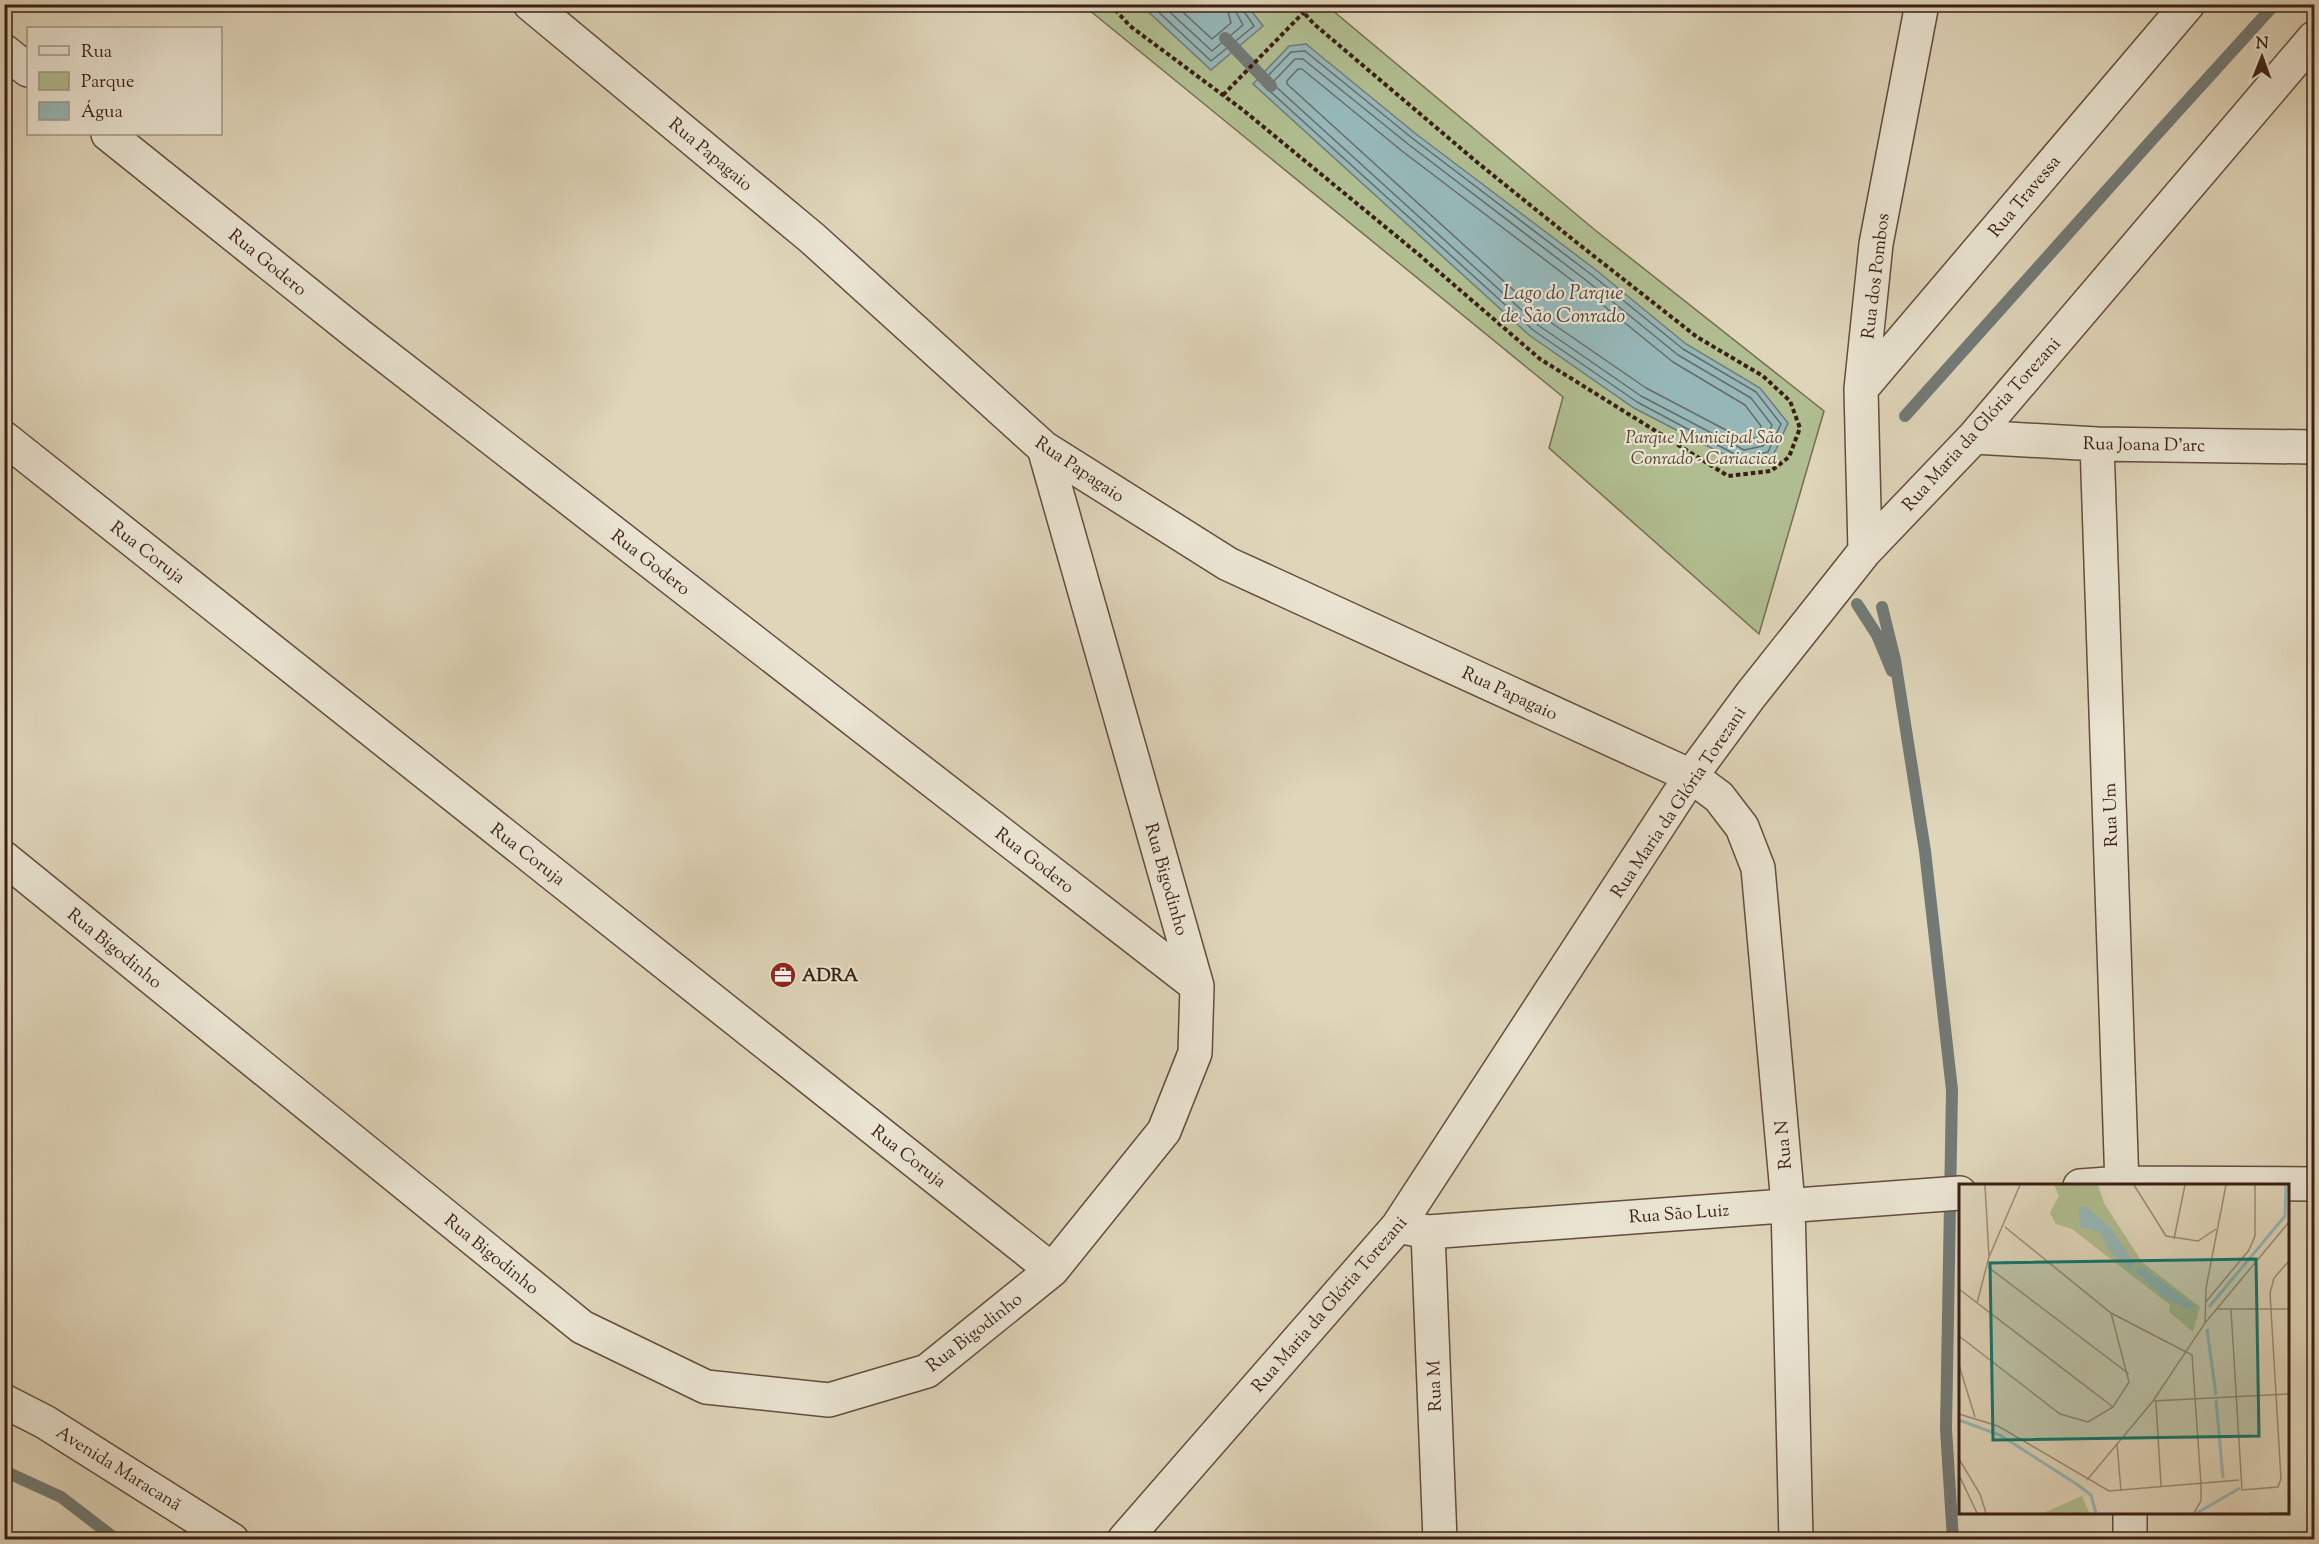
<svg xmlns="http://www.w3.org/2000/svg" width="2319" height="1544" font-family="'Sorts Mill Goudy',serif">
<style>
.green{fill:#b0bd90;stroke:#766e52;stroke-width:1.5}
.water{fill:#96b7b8;stroke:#727a77;stroke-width:1.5}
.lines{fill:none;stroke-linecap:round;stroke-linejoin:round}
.shore{stroke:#686b66;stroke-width:1.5}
.stream{stroke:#727a77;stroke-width:12}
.street-casing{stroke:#644c3e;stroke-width:36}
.path{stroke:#3b1f15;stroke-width:4;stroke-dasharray:4.5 3;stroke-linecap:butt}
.street{stroke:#eae4d2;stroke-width:33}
.labels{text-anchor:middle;stroke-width:4.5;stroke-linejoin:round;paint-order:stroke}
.street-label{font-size:18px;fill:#3b1f15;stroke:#eae4d2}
.park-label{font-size:18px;font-style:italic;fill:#584634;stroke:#eae4d2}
.poi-label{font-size:18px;font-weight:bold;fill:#3b1f15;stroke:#eae4d2;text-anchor:start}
.water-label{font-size:20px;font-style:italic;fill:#52453e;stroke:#eae4d2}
.inset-river{fill:none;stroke:#96b7b8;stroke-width:3}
.inset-road{fill:none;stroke:#9d8c77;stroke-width:1.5}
.view{fill:#0f766e;fill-opacity:0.15;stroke:#0f766e;stroke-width:3}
.inset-edge{fill:none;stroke:#3b1f15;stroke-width:3}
</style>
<rect width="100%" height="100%" fill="#dfd5b9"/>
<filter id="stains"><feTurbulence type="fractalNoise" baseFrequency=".00333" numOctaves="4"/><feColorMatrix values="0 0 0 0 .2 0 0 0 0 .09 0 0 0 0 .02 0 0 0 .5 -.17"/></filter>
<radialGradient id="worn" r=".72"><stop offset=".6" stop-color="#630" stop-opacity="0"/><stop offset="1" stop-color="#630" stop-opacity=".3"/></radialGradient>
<!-- green -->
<path class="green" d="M1083 5H1326L1595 230 1824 411 1759 634 1549 448 1563 397Z"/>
<!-- water -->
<path class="water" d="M1141 5H1247L1263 26 1211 70Z
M1306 44 1416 134 1596 270 1686 344 1760 388 1788 423 1772 458 1742 464 1634 408 1529 335 1253 84 1289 46Z"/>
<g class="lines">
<!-- shore -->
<path class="shore" d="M1150 4 1211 61 1254 26 1243 10V4
M1161 4 1212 51 1243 25 1236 12 1235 4
M1174 4 1212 39 1231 23 1226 4
M1305 51 1412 138 1592 275 1683 349 1756 392 1781 424 1768 452 1742 458 1637 402 1533 330 1263 85V81L1291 52Z
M1295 59H1303L1408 144 1587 281 1678 355 1751 398 1772 425 1763 446 1744 450 1641 396 1538 325 1274 85V81Z
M1298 69H1302L1402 151 1582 288 1673 362 1745 405 1761 426 1757 438 1745 440 1646 388 1543 317 1287 84V81Z"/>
<!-- stream -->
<path class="stream" d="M1225 38 1271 86
M1905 416 2158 133 2275 4
M1857 604 1877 635 1892 671
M1882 607 1895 660 1925 851 1952 1090 1946 1429 1953 1540
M4 1471 61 1497 117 1540"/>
<!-- street casing -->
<g class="street-casing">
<path id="street" d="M530 4 812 238 1044 448 1228 564 1691 776 1719 797 1742 827 1758 868 1788 1204 1796 1540
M4 51 28 70
M108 134 360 336 1197 986
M1861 389 2188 4
M1974 437 2097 444 2314 447
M4 438 1052 1270
M2097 444 2122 1186
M1865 551 1861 389 1876 244 1922 4
M4 858 582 1327 706 1387 829 1400 927 1371 1052 1270 1164 1131 1195 1053 1197 986 1044 448
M2080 1186 2122 1183 2314 1184
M1398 1226 1428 1232 1960 1193
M1428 1232 1440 1540
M4 1401 45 1422 232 1540
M2130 1512V1540
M1124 1540 1398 1226 1691 776 1750 696 1865 551 1974 437 2314 38"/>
</g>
<!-- path -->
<path class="path" d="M1110 4 1130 26 1243 110 1417 253 1540 359 1728 476 1771 471 1789 457 1800 428 1790 401 1763 376 1697 337 1576 242 1478 163 1314 24 1296 4
M1223 95 1304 12"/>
<!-- street -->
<use href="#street" class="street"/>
</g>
<!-- icons -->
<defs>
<g id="office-disc" transform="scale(1.35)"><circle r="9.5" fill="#8f2418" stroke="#eae4d2"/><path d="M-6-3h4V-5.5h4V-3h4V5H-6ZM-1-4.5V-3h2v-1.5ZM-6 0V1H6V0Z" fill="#fff"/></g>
</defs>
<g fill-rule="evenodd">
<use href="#office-disc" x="783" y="975"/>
</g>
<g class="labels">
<!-- street labels -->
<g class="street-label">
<text transform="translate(711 154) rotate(40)" y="6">Rua Papagaio</text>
<text transform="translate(2024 196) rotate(-50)" y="6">Rua Travessa</text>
<text transform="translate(268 262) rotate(39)" y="6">Rua Godero</text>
<text transform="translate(1875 276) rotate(-83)" y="6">Rua dos Pombos</text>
<text transform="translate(1981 424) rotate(-48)" y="6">Rua Maria da Glória Torezani</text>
<text transform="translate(2144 444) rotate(1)" y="6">Rua Joana D'arc</text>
<text transform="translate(1080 469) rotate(34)" y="6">Rua Papagaio</text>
<text transform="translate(148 552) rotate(38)" y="6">Rua Coruja</text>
<text transform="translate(651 562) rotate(38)" y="6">Rua Godero</text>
<text transform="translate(1510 693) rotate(25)" y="6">Rua Papagaio</text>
<text transform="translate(1678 802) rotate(-56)" y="6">Rua Maria da Glória Torezani</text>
<text transform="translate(2110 815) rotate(-92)" y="6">Rua Um</text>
<text transform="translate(528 854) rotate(38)" y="6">Rua Coruja</text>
<text transform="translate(1035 860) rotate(38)" y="6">Rua Godero</text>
<text transform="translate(1167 879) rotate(74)" y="6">Rua Bigodinho</text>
<text transform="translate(115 948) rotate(39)" y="6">Rua Bigodinho</text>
<text transform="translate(1783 1145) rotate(-95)" y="6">Rua N</text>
<text transform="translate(909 1156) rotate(38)" y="6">Rua Coruja</text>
<text transform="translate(1679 1213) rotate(-4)" y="6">Rua São Luiz</text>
<text transform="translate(492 1254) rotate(39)" y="6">Rua Bigodinho</text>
<text transform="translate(1329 1304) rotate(-49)" y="6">Rua Maria da Glória Torezani</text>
<text transform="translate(974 1332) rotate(-38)" y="6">Rua Bigodinho</text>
<text transform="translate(1434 1386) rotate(-92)" y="6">Rua M</text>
<text transform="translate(119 1468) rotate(32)" y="6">Avenida Maracanã</text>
</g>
<!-- park labels -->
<g class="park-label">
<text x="1704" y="443">Parque Municipal São<tspan x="1704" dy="21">Conrado - Cariacica</tspan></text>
</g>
<!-- poi labels -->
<g class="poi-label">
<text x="802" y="981">ADRA</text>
</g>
<!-- water labels -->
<g class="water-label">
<text x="1563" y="299">Lago do Parque<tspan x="1563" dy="23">de São Conrado</tspan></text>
</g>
</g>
<!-- overview -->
<g transform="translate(1959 1184)">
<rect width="330" height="330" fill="#dfd5b9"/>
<path d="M95 1H139L145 19 183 78 241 123 234 148 210 128 211 121 113 45 97 40 91 29 100 12ZM123 312 130 329H84Z" fill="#b0bd90"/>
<path d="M127 22 152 44 176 80 170 85 152 69 141 48 121 43 120 23ZM181 82 234 120 235 128 207 115 175 86Z" fill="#96b7b8"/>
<path class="inset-river" d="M250 123 326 32 327 1M248 145 257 211M257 216 264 294M0 236 41 251 119 301 132 311 137 329M238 329 281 304"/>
<path class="inset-road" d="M175 1 207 52 239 57 257 45M46 43 152 129 233 171 242 300V317L235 329M215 55 226 1M30 73 61 1M29 83 170 190M0 105 154 223M18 119 30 73 26 1M246 119 290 66 296 52V1M258 125H330M272 126 283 306 319 303 322 295 311 109 315 94 330 77M246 139 247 104 267 1M0 152 101 230 129 238 154 223 170 198 152 129M0 181 16 233M194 217 330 210M197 218 202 302M0 230 39 242 150 307 280 296M158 260 162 307M0 275 21 310 27 329M0 291 18 329M128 296 194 217 246 139 330 38M311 329H330"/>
<path class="view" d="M297 75 300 252 34 256 31 79Z"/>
<rect width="330" height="330" class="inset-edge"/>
</g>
<!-- margin -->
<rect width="2319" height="1544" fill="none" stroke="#dfd5b9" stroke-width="24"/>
<rect x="6" y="6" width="2307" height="1532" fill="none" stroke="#3b1f15" stroke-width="3"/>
<rect x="12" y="12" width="2295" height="1520" fill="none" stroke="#3b1f15" stroke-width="1.5"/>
<!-- legend -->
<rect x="27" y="27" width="195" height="108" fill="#eae4d2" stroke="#a49586" stroke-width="1.5"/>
<rect x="39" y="46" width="30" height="9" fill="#eae4d2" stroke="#a49586" stroke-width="1.5"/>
<text x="81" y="57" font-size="18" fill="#3b1f15">Rua</text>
<rect x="39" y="72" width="30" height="18" fill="#b0bd90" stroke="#a49586" stroke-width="1.5"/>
<text x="81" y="87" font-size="18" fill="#3b1f15">Parque</text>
<rect x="39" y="102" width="30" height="18" fill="#96b7b8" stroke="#a49586" stroke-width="1.5"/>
<text x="81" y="117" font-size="18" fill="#3b1f15">Água</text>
<!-- north arrow -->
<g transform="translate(2262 57) rotate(1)" stroke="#eae4d2" stroke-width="4.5" paint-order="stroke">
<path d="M0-4.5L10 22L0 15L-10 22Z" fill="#3b1f15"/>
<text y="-9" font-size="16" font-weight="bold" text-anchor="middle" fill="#3b1f15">N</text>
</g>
<rect width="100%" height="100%" filter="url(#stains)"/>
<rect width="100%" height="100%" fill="url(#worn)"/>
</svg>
